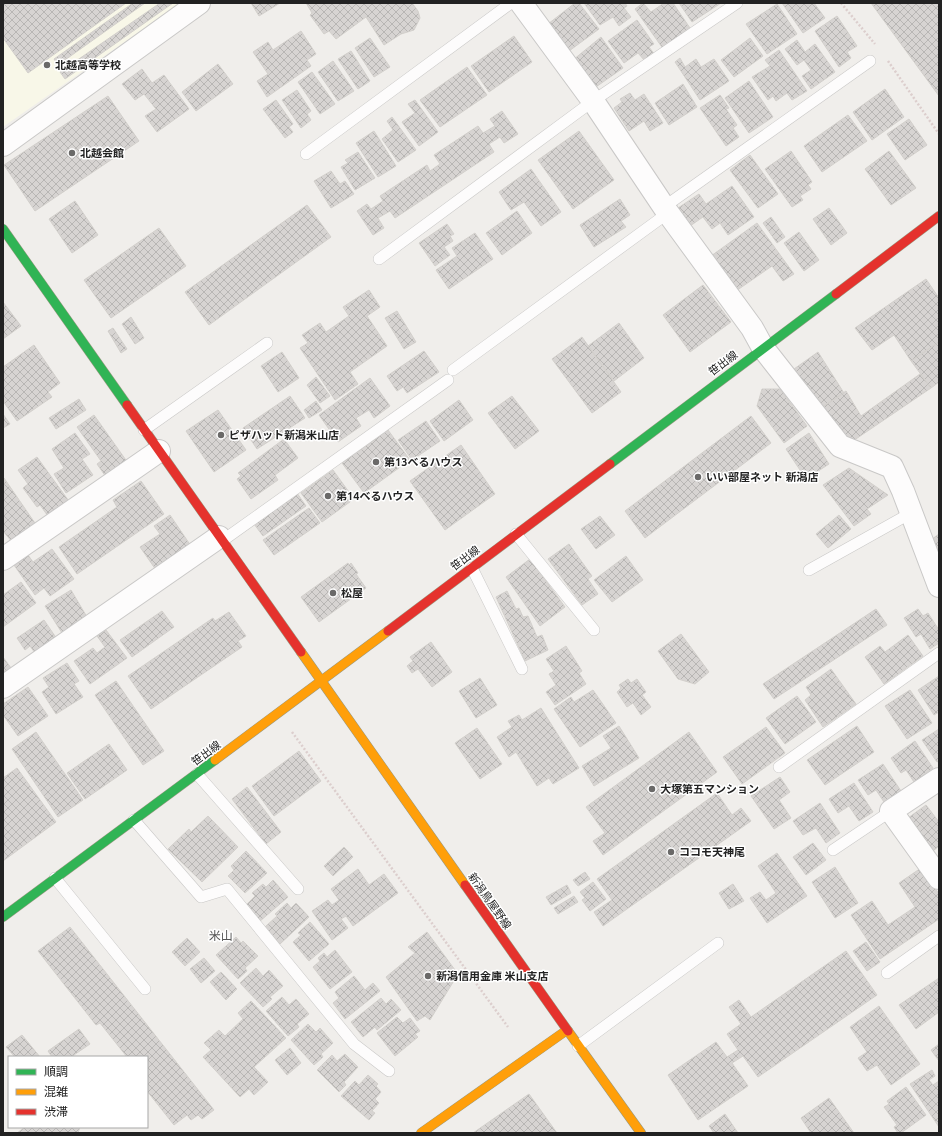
<svg xmlns="http://www.w3.org/2000/svg" width="942" height="1136" font-family="Ubuntu,'Noto Sans JP',sans-serif">
<style>
.education{fill:#f8f7e8}
.building{fill:url(#building-cross-hatch);stroke:#d3d0cc}
.lines{fill:none;stroke-linecap:round;stroke-linejoin:round}
.lane-casing{stroke:#c9c8c7;stroke-width:12}
.street-casing{stroke:#c9c8c7;stroke-width:24}
.fast-casing{stroke:#999a82;stroke-width:10}
.slow-casing{stroke:#999a82;stroke-width:10}
.jam-casing{stroke:#999a82;stroke-width:10}
.path{stroke:#dccecd;stroke-width:2.5;stroke-dasharray:2 2;stroke-linecap:butt}
.lane{stroke:#fdfcfc;stroke-width:11}
.street{stroke:#fdfcfc;stroke-width:22}
.fast{stroke:#30b455;stroke-width:9}
.slow{stroke:#ff9f0a;stroke-width:9}
.jam{stroke:#e5322d;stroke-width:9}
.poi-dot{fill:#6a6968;stroke:#fff;stroke-width:1.5}
.labels{text-anchor:middle;stroke-width:3;stroke-linejoin:round;paint-order:stroke}
.poi-label{font-size:11px;font-weight:bold;fill:#222;stroke:#fff;text-anchor:start}
.street-label{font-size:11px;fill:#222;stroke:#fff}
.neighbourhood-label{font-size:12px;fill:#555;stroke:#fff}
</style>
<defs>
<pattern id="building-cross-hatch" width="8" height="8" patternUnits="userSpaceOnUse"><rect width="8" height="8" fill="#d7d4d2"/><path d="M0 0l8 8M0 8l8-8" fill="none" stroke="#b8b6b4"/></pattern>
</defs>
<rect width="100%" height="100%" fill="#f0eeeb"/>
<!-- education -->
<path class="education" d="M3 3H180L3 127Z"/>
<!-- building -->
<path class="building" d="M3 3H126L28 73 3 38Z
M133 3H145L58 65 54 59Z
M160 3H173L65 79 60 72Z
M251 3H280L259 16Z
M306 3H412L418 11 420 18 414 30 401 34 384 45 366 17 336 39 329 31 324 34 310 15 312 13Z
M575 3H579L599 29 569 51 548 24Z
M584 3H625L627 6 624 8 631 17 619 26 613 17 600 25Z
M643 3 651 12 664 3H673L692 31 664 50 635 9Z
M679 3H721L692 22Z
M782 3H814L825 18 803 33Z
M871 3H939V96Z
M777 4 797 34 767 54 746 24Z
M837 16 857 46 847 52 851 58 839 67 815 31Z
M637 20 654 44 649 47 655 55 645 61 638 53 624 63 608 41Z
M301 31 316 54 307 60 311 66 267 97 257 81 268 74 253 52 268 42 273 50Z
M514 36 532 62 489 92 471 66Z
M601 37 623 68 593 89 573 60Z
M370 38 390 67 374 77 355 48Z
M750 38 763 56 734 77 721 60Z
M797 40 805 52 815 44 835 72 811 89 802 76 811 70 804 60 797 65 785 49Z
M779 50 807 91 792 100 787 93 776 101 773 96 768 100 752 77 770 66 765 60Z
M351 51 370 81 358 89 338 59Z
M680 58 685 67 696 59 701 67 714 59 729 81 700 100 675 62Z
M333 61 354 91 338 101 318 72Z
M218 64 233 84 196 111 182 92Z
M467 67 487 95 440 127 420 100Z
M142 69 152 83 164 75 189 109 157 132 145 116 156 109 144 94 135 100 122 84Z
M312 72 335 104 320 114 298 82Z
M749 81 773 117 749 133 725 98Z
M683 84 697 107 669 125 655 103Z
M885 89 904 117 872 140 853 112Z
M297 90 311 111 307 114 311 120 301 128 282 100Z
M630 93 635 100 644 94 663 123 650 131 644 121 629 131 614 108 622 102 620 99Z
M720 95 729 108 726 109 737 125 733 128 739 137 726 146 700 108Z
M108 96 139 141 35 211 4 165Z
M276 100 293 124 289 127 293 132 285 138 263 109Z
M415 100 438 132 419 146 402 122 415 113 408 104Z
M502 111 518 134 504 143 500 137 489 144 494 152 395 218 390 211 378 218 384 228 373 235 357 211 367 204 371 209 383 201 380 196 427 165 430 171 440 164 434 155 478 126 483 133 495 126 490 119Z
M848 115 867 141 822 172 804 146Z
M392 117 416 150 398 162 382 139 393 130 387 121Z
M909 119 927 145 905 160 887 134Z
M374 131 396 166 378 177 356 143Z
M579 131 614 180 573 209 538 160Z
M791 151 812 182 808 185 811 189 800 196 803 200 792 207 765 169Z
M889 151 916 188 891 205 865 169Z
M358 152 375 178 355 190 341 167 348 163 345 160Z
M750 155 778 194 758 208 730 170Z
M531 169 561 212 541 226 524 202 511 210 499 192Z
M331 171 340 184 345 181 354 194 331 208 314 181Z
M732 186 754 217 728 235 720 223 712 229 703 217 690 226 678 208 699 194 706 204Z
M620 199 630 215 621 221 626 227 594 247 580 225Z
M75 201 98 235 72 253 49 219Z
M307 205 331 237 209 325 185 292Z
M829 208 847 233 831 245 813 219Z
M517 211 532 233 502 255 486 233Z
M771 217 785 237 777 243 763 223Z
M757 223 794 274 783 281 772 266 736 291 711 256Z
M447 224 454 234 450 236 453 241 444 247 450 255 435 266 419 243Z
M159 228 186 266 111 318 84 280Z
M799 232 819 260 804 271 784 243Z
M475 233 493 259 449 289 436 270 457 256 452 248Z
M926 279 939 298V342L911 361 894 335 872 350 855 328Z
M703 285 731 322 690 352 663 315Z
M369 290 380 307 367 316 387 346 350 372 358 384 335 400 300 348 308 343 302 335 320 323 326 332 349 316 343 307Z
M3 302 21 326 3 339Z
M397 311 416 342 404 349 385 318Z
M131 317 144 338 135 344 122 324Z
M619 323 644 358 614 381 588 346Z
M113 328 127 349 121 353 108 331Z
M582 337 621 392 592 413 552 359Z
M939 342V382L931 388 911 361Z
M34 345 60 383 48 392 52 397 17 421 3 401V367Z
M424 351 439 372 407 393 403 387 397 391 387 376Z
M282 352 299 378 278 392 261 366Z
M818 352 844 393 821 408 794 369Z
M920 374 931 388 847 445 821 408 846 391 861 416Z
M316 377 330 396 320 403 307 385Z
M370 378 390 406 374 418 369 410 356 418 361 426 338 442 319 415Z
M762 389H780L807 426 784 443 757 406Z
M290 396 305 418 257 449 243 428Z
M512 396 539 431 515 449 488 413Z
M79 399 86 410 56 429 49 418Z
M459 400 473 420 444 441 430 421Z
M316 401 322 410 309 418 304 410Z
M218 410 246 450 214 472 186 431Z
M3 414 10 424 3 428Z
M94 415 128 463 106 477 97 464 101 461 77 427Z
M751 416 771 443 645 538 625 511Z
M426 421 440 441 412 460 398 440Z
M388 430 410 460 364 493 342 463Z
M75 433 90 454 82 459 93 475 66 493 54 474 64 468 52 449Z
M809 433 829 464 806 479 786 449Z
M284 439 298 458 275 475 278 480 251 499 237 479 241 476 238 473Z
M461 445 495 494 445 530 410 481Z
M37 457 71 504 50 519 40 505 37 507 23 488 28 484 18 470Z
M849 468 888 495 867 509 871 514 854 526 823 485Z
M333 470 354 499 322 522 301 493Z
M4 478 37 526 13 543 3 531Z
M141 481 164 514 77 574 59 547 117 507 113 500Z
M297 493 306 506 263 536 254 524Z
M309 508 320 523 274 555 263 540Z
M170 515 191 546 156 570 140 547 160 534 154 526Z
M839 515 851 529 828 548 816 534Z
M600 516 615 535 596 549 581 529Z
M939 534V559L928 542Z
M569 544 592 576 588 579 598 594 582 605 548 559Z
M52 549 74 579 50 596 44 588 35 595 14 565 28 555 33 562Z
M626 556 643 580 612 602 594 580Z
M530 559 565 607 540 626 506 577Z
M348 563 349 565 351 563 358 573 356 574 366 588 319 622 301 597Z
M21 582 36 603 3 627V595Z
M71 590 87 617 62 633 45 606Z
M507 591 516 609 519 608 523 617 528 616 537 637 542 635 548 650 525 661 496 597Z
M876 609 887 625 774 699 763 684Z
M918 609 923 616 928 613 939 630V643L930 649 921 634 916 637 904 618Z
M162 611 174 627 132 657 120 640Z
M229 612 246 636 238 641 242 647 151 709 128 676 213 618 215 621Z
M44 620 57 639 35 653 30 646 25 650 17 638Z
M106 630 127 658 90 684 74 661 93 648 97 653 105 647 97 636Z
M681 634 709 672 695 684 678 679 658 651Z
M908 635 923 656 884 684 865 657 880 646 885 652Z
M431 642 452 672 432 687 418 669 412 673 407 666 413 661 410 657Z
M566 646 582 671 579 673 586 684 555 705 546 692 556 685 549 674 554 671 546 659Z
M3 657 11 668 3 674Z
M67 663 79 681 74 684 83 697 56 714 42 692 49 687 43 678Z
M831 669 856 704 823 727 805 700 811 695 806 687Z
M939 676V712L934 715 918 690Z
M480 678 497 705 476 718 459 691Z
M628 679 631 683 637 679 646 692 642 695 651 707 641 715 633 703 627 707 617 692 621 688 619 685Z
M116 681 164 751 143 765 95 695Z
M28 687 48 716 18 736 3 715V704Z
M593 690 616 723 580 747 554 709 571 697 574 702Z
M910 690 932 723 907 739 885 706Z
M797 696 816 722 785 744 766 718Z
M541 708 579 768 553 784 549 778 537 786 516 752 509 757 497 737 512 727 508 721 519 715 522 720Z
M619 726 639 758 594 786 582 766 611 748 603 736Z
M857 726 874 752 825 785 807 760Z
M766 727 785 753 742 784 723 757Z
M477 728 502 764 480 779 455 743Z
M939 729V761L937 762 922 740Z
M36 732 83 800 58 817 12 749Z
M689 732 717 772 603 855 593 841 605 833 586 807Z
M915 741 933 768 914 782 906 770 901 773 891 758Z
M109 744 127 770 85 799 67 773Z
M299 751 321 781 274 816 252 786Z
M883 764 901 791 884 802 876 790 868 795 858 780Z
M17 768 56 822 3 861V778Z
M780 777 790 792 779 800 791 818 774 829 751 796Z
M854 783 873 812 859 821 849 806 838 813 829 799Z
M247 787 281 832 266 844 232 799Z
M717 793 732 815 741 808 751 821 603 926 594 912 612 900 597 879Z
M820 803 840 833 826 843 816 828 803 835 793 821Z
M926 805 939 822V846L933 851 908 818Z
M208 816 238 847 202 882 168 849 189 829 191 832Z
M813 843 826 860 806 875 793 857Z
M344 847 353 857 333 876 324 866Z
M246 851 267 873 245 893 228 876 234 870 231 866Z
M777 853 807 896 767 923 750 898 760 892 766 900 776 893 758 866Z
M835 867 858 903 835 918 812 882Z
M921 868 939 894V919L880 959 851 915 872 901 888 925 915 907 899 883Z
M358 869 369 885 384 874 398 893 353 926 346 916 341 919 348 928 332 940 312 911 328 900 332 905 339 900 331 889Z
M585 872 590 879 578 886 573 880Z
M273 880 288 897 259 922 245 906 255 896 252 893 263 884 266 887Z
M593 882 606 899 590 911 582 900 585 898 580 892Z
M733 884 744 901 729 909 719 893Z
M567 885 571 893 551 905 546 897Z
M574 896 578 902 558 914 554 908Z
M287 903 291 908 296 903 309 917 280 944 265 927 277 916 275 914Z
M310 922 329 944 309 961 293 942 301 935 298 933Z
M70 927 214 1110 202 1119 198 1115 191 1120 187 1115 174 1125 147 1091V1057H127L100 1023 96 1025 38 951Z
M427 932 458 974 430 1020 425 1016 417 1021 386 977 415 953 408 947Z
M236 937 241 943 243 941 258 956 245 968 247 971 238 979 216 955Z
M187 938 200 952 185 966 172 952Z
M866 942 880 962 867 971 853 951Z
M335 950 352 972 330 989 313 967 320 961 318 958 324 953 327 957Z
M846 951 877 995 758 1077 743 1056 732 1063 748 1086 698 1120 668 1075 716 1042 727 1057 738 1050 727 1034 741 1024 729 1007 739 1000 751 1017Z
M204 958 215 971 201 983 190 969Z
M256 968 263 976 269 970 283 986 270 997 272 999 263 1007 240 983Z
M221 972 237 989 226 1000 210 982Z
M354 976 365 990 373 983 380 991 345 1019 333 1003 339 998 335 992Z
M939 978V1012L916 1029 899 1005Z
M282 997 289 1005 296 999 309 1014 297 1024 299 1027 288 1036 266 1011Z
M381 998 386 1004 391 999 401 1010 377 1030 375 1027 363 1037 351 1022Z
M251 1001 286 1038 254 1067 268 1082 254 1095 249 1089 240 1097 203 1057 211 1050 204 1043 219 1030 225 1036 243 1019 238 1013Z
M879 1006 920 1064 891 1085 877 1065 867 1071 858 1058 867 1052 850 1027Z
M397 1017 403 1023 410 1018 420 1031 415 1034 418 1037 395 1056 377 1033Z
M308 1024 316 1032 320 1028 333 1043 321 1054 323 1057 314 1065 291 1040Z
M79 1029 90 1044 71 1057H52L48 1051Z
M22 1035 40 1057H15L6 1047Z
M939 1044V1061L931 1050Z
M290 1048 301 1063 287 1075 275 1060Z
M345 1054 358 1067 344 1082 346 1085 339 1092 317 1070 332 1055 337 1061Z
M932 1070 935 1076 929 1080 933 1085 939 1081V1127L910 1084Z
M368 1075 378 1084 376 1086 381 1092 375 1099 379 1103 372 1111 375 1113 369 1120 341 1096 355 1081 359 1085Z
M906 1087 926 1115 901 1133H898L894 1127 897 1125 884 1107 889 1104 887 1101Z
M529 1094 557 1133H473Z
M829 1098 854 1133H811L801 1118Z
M725 1114 738 1133H714L709 1126Z
M25 1127H80L78 1133H17Z"/>
<g class="lines">
<!-- lane casing -->
<g class="lane-casing">
<path id="lane" d="M306 154 511 3
M664 207 870 61
M379 259 593 101 737 3
M453 370 668 213
M144 430 267 343
M516 534 594 630
M222 541 448 380
M472 568 522 669
M809 570 911 513
M779 767 939 653
M197 774 298 889
M134 820 201 897 227 889 354 1044 389 1071
M833 850 891 811
M55 878 145 989
M887 973 939 936
M578 1046 718 943"/>
</g>
<!-- street casing -->
<g class="street-casing">
<path id="street" d="M521 3 593 101 668 213 752 328 763 348 840 446 892 467 903 491 939 586
M3 145 199 3
M3 559 159 451
M3 687 219 537
M939 779 891 811 939 878"/>
</g>
<!-- fast casing -->
<g class="fast-casing">
<path id="fast" d="M3 229 127 405
M610 464 836 294
M3 917 215 760"/>
</g>
<!-- slow casing -->
<g class="slow-casing">
<path id="slow" d="M301 652 465 885
M215 760 388 631
M568 1031 641 1133
M421 1133 567 1030"/>
</g>
<!-- jam casing -->
<g class="jam-casing">
<path id="jam" d="M836 294 939 216
M127 405 301 652
M388 631 610 464
M465 885 568 1031"/>
</g>
<!-- path -->
<path class="path" d="M841 3 875 44
M888 61 939 134
M292 732 508 1027"/>
<!-- lane -->
<use href="#lane" class="lane"/>
<!-- street -->
<use href="#street" class="street"/>
<!-- fast -->
<use href="#fast" class="fast"/>
<!-- slow -->
<use href="#slow" class="slow"/>
<!-- jam -->
<use href="#jam" class="jam"/>
</g>
<!-- markers -->
<g class="poi-dot">
<circle cx="47" cy="65" r="4"/>
<circle cx="72" cy="153" r="4"/>
<circle cx="221" cy="435" r="4"/>
<circle cx="376" cy="462" r="4"/>
<circle cx="698" cy="477" r="4"/>
<circle cx="328" cy="496" r="4"/>
<circle cx="333" cy="593" r="4"/>
<circle cx="652" cy="789" r="4"/>
<circle cx="671" cy="852" r="4"/>
<circle cx="428" cy="976" r="4"/>
</g>
<g class="labels">
<!-- poi labels -->
<g class="poi-label">
<text x="55" y="69">北越高等学校</text>
<text x="80" y="157">北越会館</text>
<text x="229" y="439">ピザハット新潟米山店</text>
<text x="384" y="466">第13べるハウス</text>
<text x="706" y="481">いい部屋ネット 新潟店</text>
<text x="336" y="500">第14べるハウス</text>
<text x="341" y="597">松屋</text>
<text x="660" y="793">大塚第五マンション</text>
<text x="679" y="856">ココモ天神尾</text>
<text x="436" y="980">新潟信用金庫 米山支店</text>
</g>
<!-- street labels -->
<g class="street-label">
<text transform="translate(723 363) rotate(-37)" y="4">笹出線</text>
<text transform="translate(465 558) rotate(-37)" y="4">笹出線</text>
<text transform="translate(206 753) rotate(-36)" y="4">笹出線</text>
<text transform="translate(490 901) rotate(55)" y="4">新潟鳥屋野線</text>
</g>
<!-- neighbourhood labels -->
<g class="neighbourhood-label">
<text x="221" y="940">米山</text>
</g>
</g>
<!-- border -->
<rect width="942" height="1136" fill="none" stroke="#222222" stroke-width="8"/>
<!-- legend -->
<rect x="8" y="1056" width="140" height="72" fill="#ffffff" stroke="#a7a7a7"/>
<rect x="16" y="1069" width="20" height="6" fill="#30b455" stroke="#a7a7a7"/>
<text x="44" y="1076" font-size="12" fill="#222222">順調</text>
<rect x="16" y="1089" width="20" height="6" fill="#ff9f0a" stroke="#a7a7a7"/>
<text x="44" y="1096" font-size="12" fill="#222222">混雑</text>
<rect x="16" y="1109" width="20" height="6" fill="#e5322d" stroke="#a7a7a7"/>
<text x="44" y="1116" font-size="12" fill="#222222">渋滞</text>
</svg>
